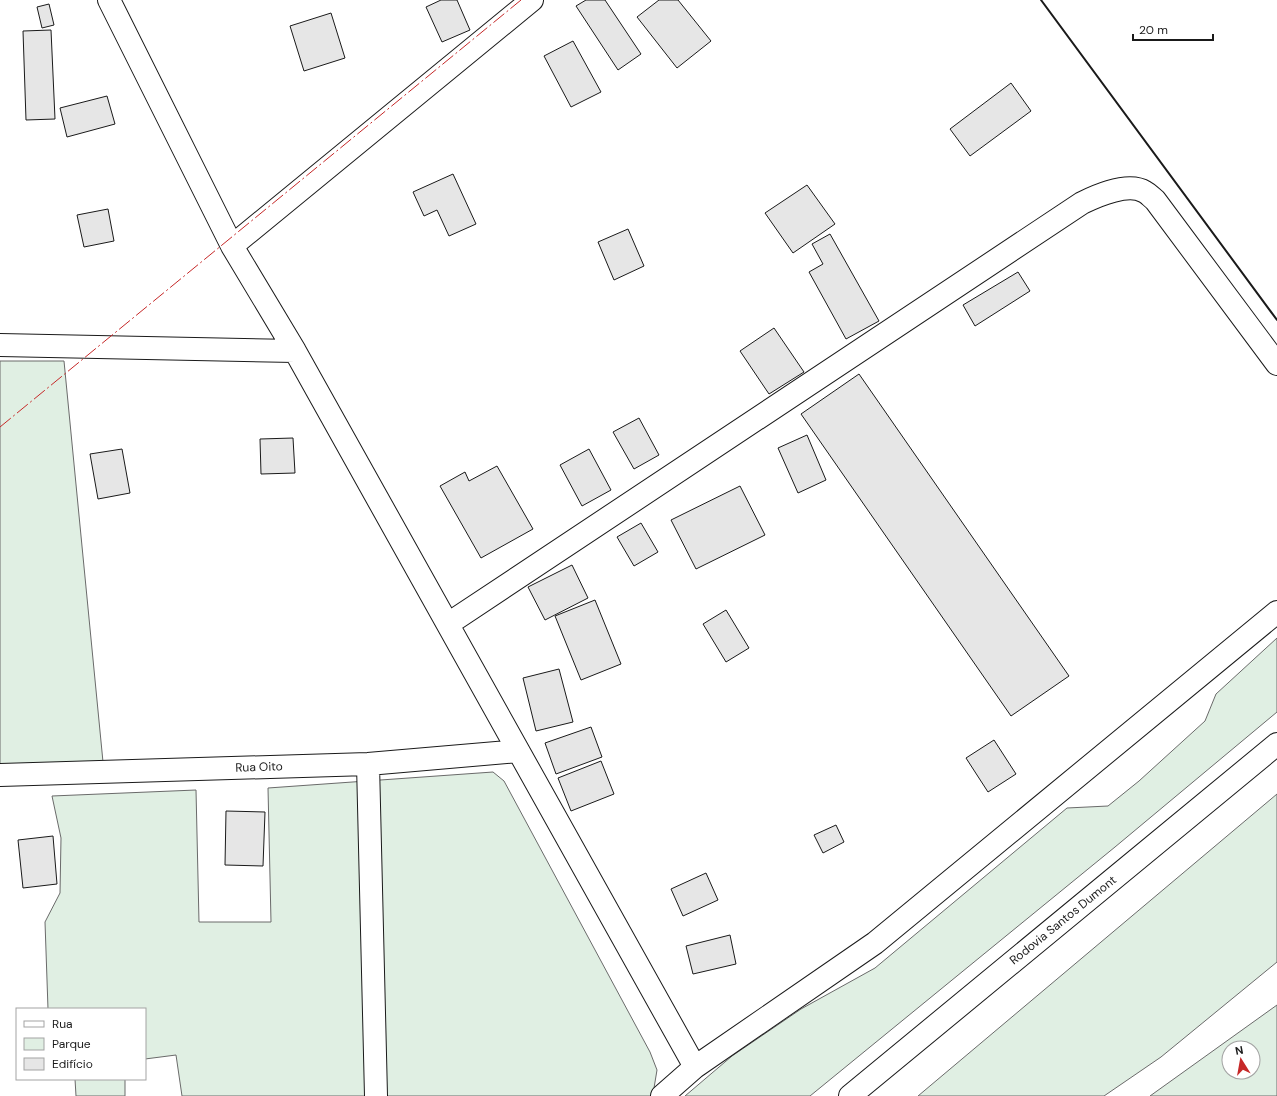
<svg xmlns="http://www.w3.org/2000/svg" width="1277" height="1096" font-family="'DM Sans',sans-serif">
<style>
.green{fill:#e0efe3;stroke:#6a6a6a;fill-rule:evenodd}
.building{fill:#e6e6e6;stroke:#1a1a1a}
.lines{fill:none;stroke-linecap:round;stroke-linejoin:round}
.minor-casing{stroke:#1a1a1a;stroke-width:24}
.highway-casing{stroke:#1a1a1a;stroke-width:24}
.minor{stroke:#fff;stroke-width:22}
.highway{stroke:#fff;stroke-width:22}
.wall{stroke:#1a1a1a;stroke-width:2}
.power{stroke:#c62828;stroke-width:1;stroke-dasharray:14 3 2 3;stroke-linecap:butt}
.labels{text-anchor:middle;stroke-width:3;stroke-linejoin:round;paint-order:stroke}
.street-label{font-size:12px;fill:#1a1a1a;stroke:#fff}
</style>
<rect width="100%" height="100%" fill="#fff"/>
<!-- green -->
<path class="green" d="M0 361H64L103 762 0 767Z
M1277 638V712L1115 847 810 1096H685L732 1056 801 1009 875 968 1067 808 1108 806 1139 781 1205 721 1216 694Z
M493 772 504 781 650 1052 657 1070 653 1094 651 1096H182L176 1055 145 1059V1009H48L45 922 60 893 61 838 52 796 196 790 199 922H271L268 788Z
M1277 794V962L1161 1057 1104 1096H918Z
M1277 1005V1096H1150ZM1229 1048H1253V1072H1229Z
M75 1079H125V1096H76Z"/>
<!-- building -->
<path class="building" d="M441 0H457L470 30 442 42 426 7Z
M586 0H605L641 54 618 70 576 6Z
M659 0H678L711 41 677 68 637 17Z
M49 4 54 25 42 28 37 7Z
M331 13 345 58 304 71 290 26Z
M51 30 55 119 26 120 23 31Z
M573 41 601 92 571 107 544 56Z
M1011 83 1031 111 970 156 950 129Z
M107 96 115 124 67 137 60 108Z
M453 174 476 224 449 236 437 210 424 216 413 192Z
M807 185 835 224 793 253 765 213Z
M108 209 114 241 84 247 77 215Z
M628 229 644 266 614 280 598 242Z
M830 234 879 321 846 339 809 272 823 264 812 244Z
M1018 272 1030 291 975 326 963 305Z
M774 328 804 372 769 394 740 351Z
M859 374 1069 676 1011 716 801 414Z
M639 418 659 455 634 469 613 432Z
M807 435 826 480 798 493 778 448Z
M293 438 295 473 261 474 260 439Z
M122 449 130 493 98 499 90 454Z
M589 449 611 490 582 506 560 465Z
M497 466 533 529 481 558 440 486 465 472 469 481Z
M740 486 765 535 696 569 671 520Z
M641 523 658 552 634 566 617 537Z
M572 565 588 598 545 620 528 587Z
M595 600 621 664 581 680 555 616Z
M726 610 749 648 726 662 703 624Z
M559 669 573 722 536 731 523 678Z
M591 727 602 757 556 774 545 743Z
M994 740 1016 774 988 792 966 758Z
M601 761 614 794 571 811 558 778Z
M226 811 265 812 263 866 225 865Z
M836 825 844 842 823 853 814 835Z
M53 836 57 884 23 888 18 840Z
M706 873 718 900 683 916 671 889Z
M730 935 736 964 693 974 686 946Z"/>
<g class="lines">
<!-- minor casing -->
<g class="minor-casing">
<path id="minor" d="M109 0 232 246 295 351 695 1067
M232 246 532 0
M0 345 295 351
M448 624 1082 203C1098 195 1129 182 1145 192 1149 194 1152 198 1155 200L1277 364
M368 764 376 1096
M0 775 368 764 518 751
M662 1096 695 1067 875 943 1277 612"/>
</g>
<!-- highway casing -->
<g class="highway-casing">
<path id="highway" d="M850 1096 1277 744"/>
</g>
<!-- minor -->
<use href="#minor" class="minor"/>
<!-- highway -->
<use href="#highway" class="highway"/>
<!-- wall -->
<path class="wall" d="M1041 0 1277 320"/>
<!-- power -->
<path class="power" d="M0 427 521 0"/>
</g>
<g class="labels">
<!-- street labels -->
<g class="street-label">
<text transform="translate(259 767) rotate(-2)" y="4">Rua Oito</text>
<text transform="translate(1063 920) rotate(-39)" y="4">Rodovia Santos Dumont</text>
</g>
</g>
<!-- legend -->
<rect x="16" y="1008" width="130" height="72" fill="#ffffff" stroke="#a3a3a3"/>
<rect x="24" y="1021" width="20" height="6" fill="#ffffff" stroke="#a3a3a3"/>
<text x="52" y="1028" font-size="12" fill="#1a1a1a">Rua</text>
<rect x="24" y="1038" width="20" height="12" fill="#e0efe3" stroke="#a3a3a3"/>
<text x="52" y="1048" font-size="12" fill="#1a1a1a">Parque</text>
<rect x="24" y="1058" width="20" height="12" fill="#e6e6e6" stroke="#a3a3a3"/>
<text x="52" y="1068" font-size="12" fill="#1a1a1a">Edifício</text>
<!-- north arrow -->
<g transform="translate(1241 1060) rotate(349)"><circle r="19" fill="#ffffff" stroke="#a3a3a3"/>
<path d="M0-3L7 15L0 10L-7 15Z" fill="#c62828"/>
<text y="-6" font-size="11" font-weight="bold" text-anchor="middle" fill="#1a1a1a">N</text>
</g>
<!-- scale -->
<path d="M1133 34v6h80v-6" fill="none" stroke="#1a1a1a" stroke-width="2"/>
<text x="1139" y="34" font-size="12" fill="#1a1a1a" stroke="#ffffff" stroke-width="3" paint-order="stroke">20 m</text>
</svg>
